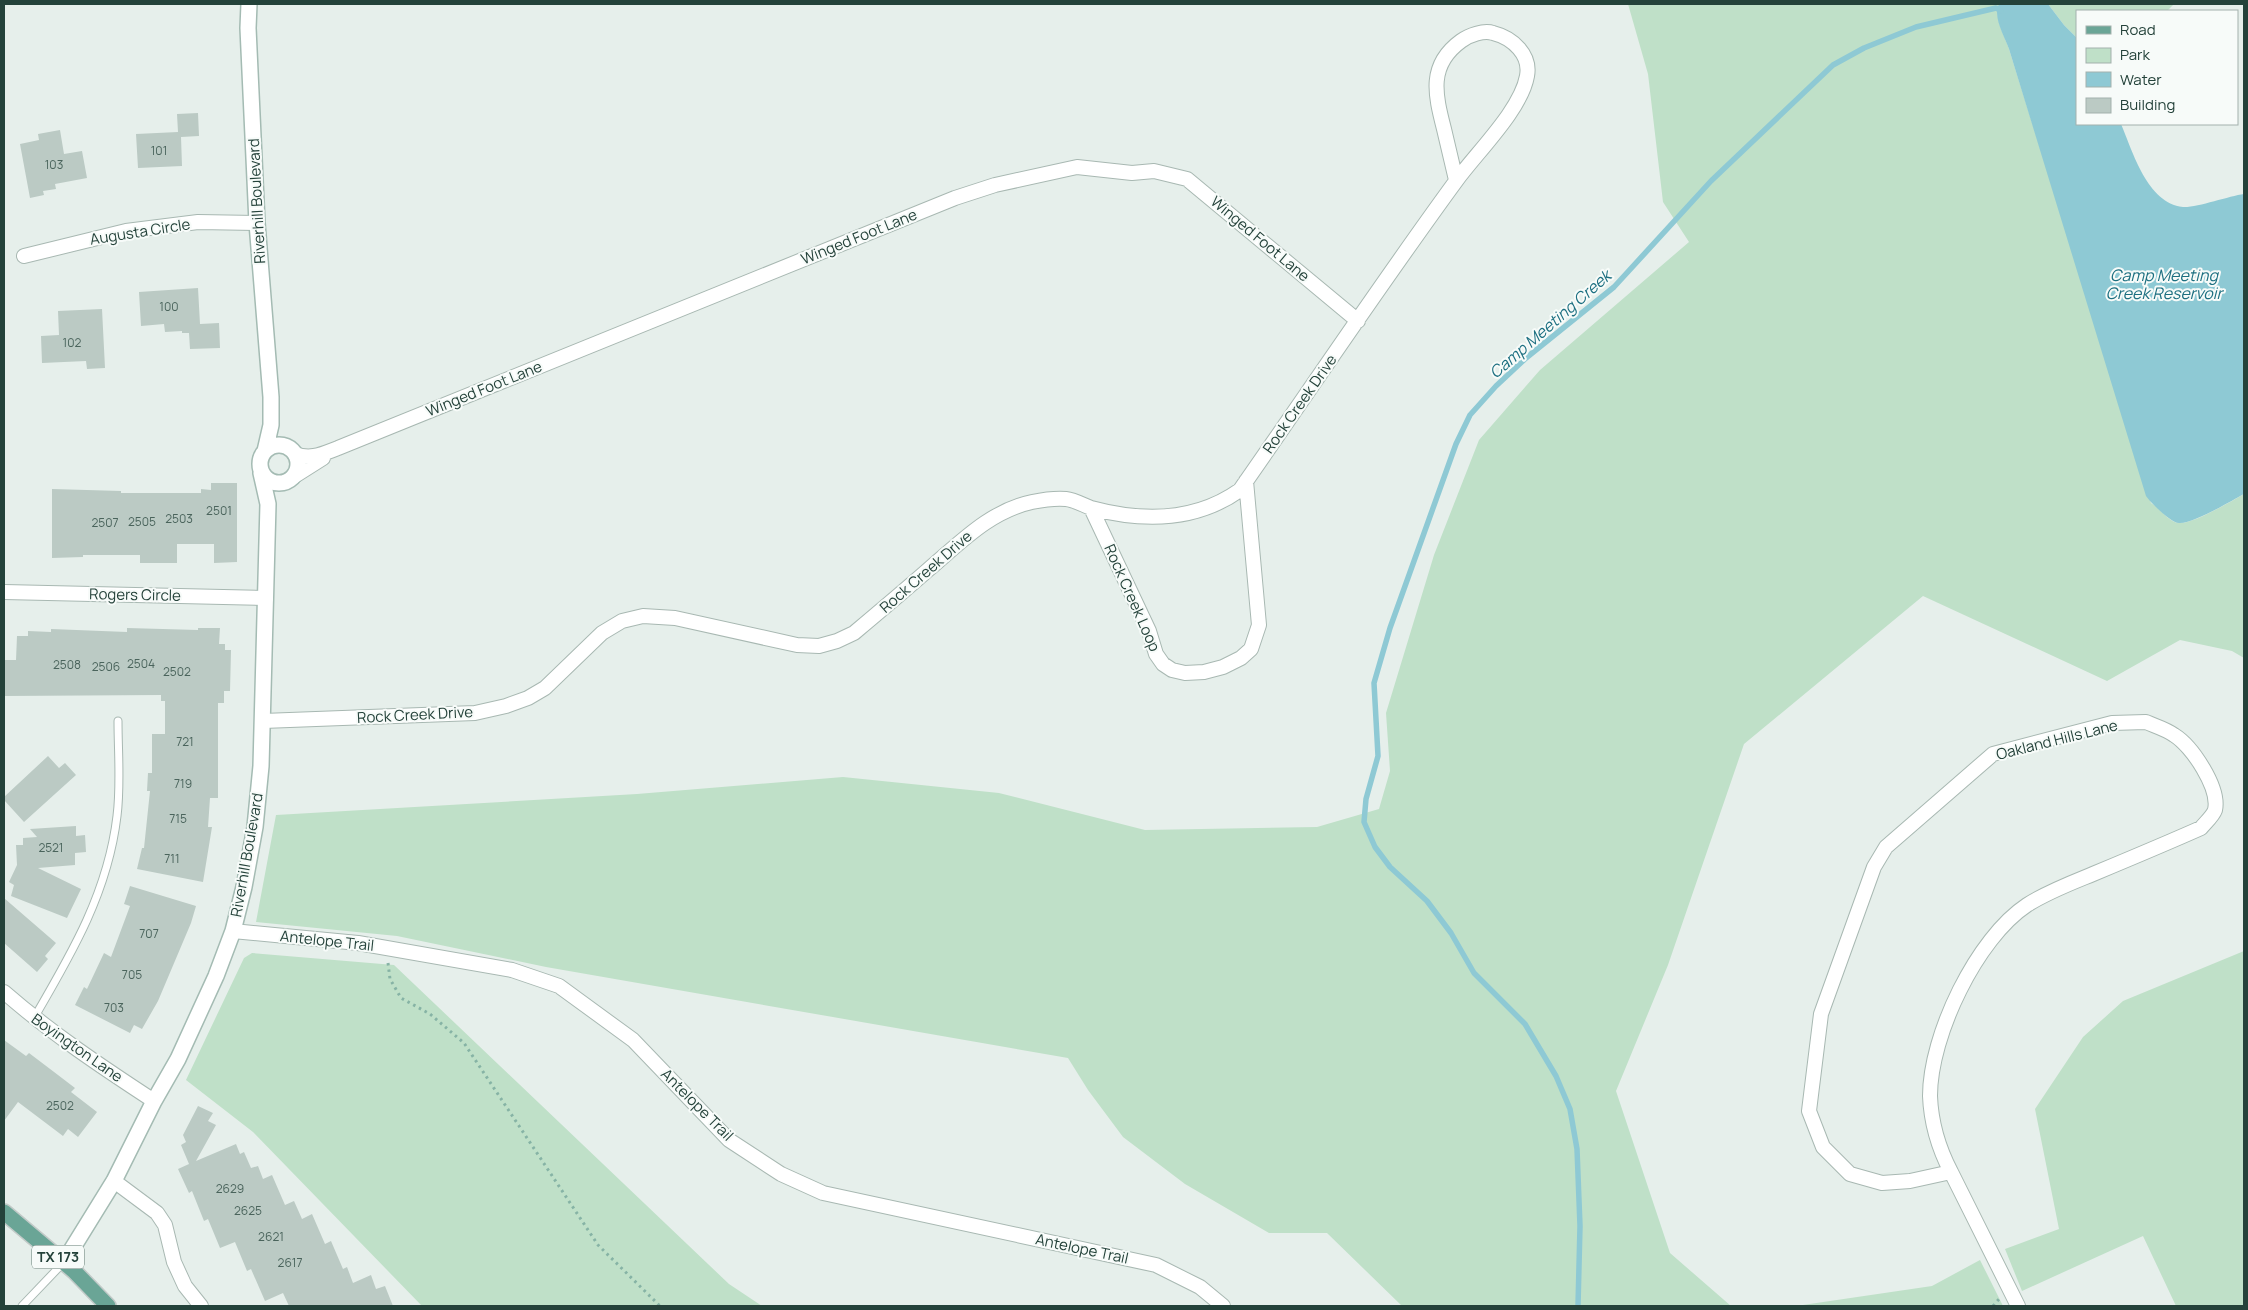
<svg xmlns="http://www.w3.org/2000/svg" width="2248" height="1310" font-family="Manrope,sans-serif">
<style>
.green{fill:#bfe0c8}
.water{fill:#8ec9d4}
.lines{fill:none;stroke-linecap:round;stroke-linejoin:round}
.stream{stroke:#8ec9d4;stroke-width:5.5}
.building{fill:#bbcac4}
.lane-casing{stroke:#a8b8b2;stroke-width:9}
.street-casing{stroke:#a8b8b2;stroke-width:16}
.secondary-casing{stroke:#a4bbb3;stroke-width:18}
.primary-casing{stroke:#c2cac8;stroke-width:18}
.path{stroke:#86b3a5;stroke-width:3;stroke-dasharray:2.5 4;stroke-linecap:butt}
.lane{stroke:#fff;stroke-width:7}
.street{stroke:#fff;stroke-width:14}
.secondary{stroke:#fff;stroke-width:15}
.primary{stroke:#6aa596;stroke-width:15}
.labels{text-anchor:middle;stroke-width:4;stroke-linejoin:round;paint-order:stroke}
.number-label{font-size:12px;fill:#4a645c}
.shield{fill:#f7fbf9;stroke:#637a73;stroke-width:1}
.shield-label{font-size:14px;font-weight:bold;fill:#24423a}
.street-label{font-size:15px;fill:#24423a;stroke:#f7fbf9}
.water-label{font-size:16px;font-style:italic;fill:#1c6f80;stroke:#f7fbf9}
</style>
<rect width="100%" height="100%" fill="#e6efeb"/>
<!-- green -->
<path class="green" d="M1628 4H1999C1993 16 2005 37 2009 49L2151 503C2160 508 2168 522 2179 523 2191 525 2232 501 2244 494V658L2232 651 2180 640 2107 681 1923 596 1744 744 1668 965 1616 1091 1670 1253 1731 1306H1402L1327 1233H1269L1185 1184 1123 1137 1088 1090 1068 1058 546 967 397 936 256 922 276 815 637 794 843 777 999 793 1145 830 1317 827 1379 809 1390 771 1386 713 1434 555 1479 440 1540 370 1689 242 1663 202 1648 74Z
M2048 4H2174L2167 11H2077V38L2064 25Z
M2244 951V1306H2176L2143 1236 2022 1291 2005 1249 2059 1229 2035 1109 2083 1037 2123 1001Z
M252 953 394 965 729 1284 762 1306H422L253 1132 186 1080 244 958Z
M1980 1260 2003 1306H1796L1932 1286Z"/>
<!-- water -->
<path class="water" d="M1999 4H2048L2064 25 2077 38V124H2121C2133 152 2147 203 2183 207 2196 208 2229 196 2244 194V494C2231 501 2193 524 2179 523 2171 523 2151 503 2146 496L2009 49C2005 37 1992 16 1999 4Z"/>
<g class="lines">
<!-- stream -->
<path class="stream" d="M1578 1306 1580 1226 1577 1149 1570 1109 1556 1076 1525 1024 1474 973 1451 933 1427 901 1390 867 1375 847 1364 822 1366 799 1378 756 1374 683 1390 628 1456 444 1470 415 1496 386 1526 358 1614 287 1711 181 1833 65 1864 48 1916 27 1996 8 2001 11"/>
</g>
<!-- building -->
<path class="building" d="M198 113 199 136 181 137 182 166 138 168 136 134 178 132 177 114Z
M60 130 64 154 82 151 87 178 55 184 56 189 43 191 44 195 30 198 20 144 39 140 38 134Z
M198 288 200 324 219 323 220 348 190 349 189 333H182V331L165 332 164 324 141 326 139 292Z
M102 309 105 368 87 369 86 361 42 363 41 336 59 335 58 311Z
M211 483H237V562L214 563V544H177V563H140V555H83V557L52 558V489L121 491V493H201V489L211 490Z
M127 628 198 630V628H220L219 644H225V650H231L230 691H224V703H218V798H210L208 827H212L203 882 137 869 142 848H144L150 791H147L148 773H152V734H165V701H161V695L4 696V660H16L17 636H28V631L51 632V629L127 632Z
M48 756 59 768 65 763 76 775 24 822 4 800V797Z
M76 826V836L85 835 86 852 75 853V865L38 868 81 889 67 918 11 896 14 885 9 882 17 865 16 845H23V838L37 837 30 829Z
M130 886 196 906 191 923 158 1001 142 1029 134 1025 130 1033 75 1005 84 987 87 989 104 953 111 957 130 906 124 904Z
M4 898 56 943 45 956 48 959 37 972 4 943Z
M4 1040 26 1056 29 1053 58 1075 75 1088 71 1092 97 1112 78 1137 68 1129 63 1136 18 1102 4 1121Z
M198 1106 213 1113 208 1121 216 1125 196 1161 236 1144 240 1154 244 1152 251 1168 258 1166 263 1179 272 1175 285 1205 294 1201 302 1219 312 1214 325 1244 331 1241 343 1269 347 1267 353 1283 371 1275 376 1289 385 1286 393 1306H289L283 1293 265 1301 251 1269 247 1271 235 1242 220 1248 208 1219 204 1221 192 1191 189 1193 178 1169 189 1164 181 1145 186 1142 183 1135Z"/>
<g class="lines">
<!-- lane casing -->
<g class="lane-casing">
<path id="lane" d="M34 1018C72 953 108 892 117 816 121 785 118 752 118 721
M22 1306 64 1262"/>
</g>
<!-- street casing -->
<g class="street-casing">
<path id="street" d="M24 256 126 231 198 222 257 223
M295 454C311 460 322 454 338 448L955 198 995 185 1077 167 1132 173 1154 171 1187 179 1358 321
M293 477 323 458
M1091 508 1149 631 1156 654 1163 664 1172 670 1185 673 1204 672 1223 667 1241 658 1251 649 1259 625 1246 481
M4 592 266 598
M263 721 475 713 506 706 528 698 545 688 602 633 622 621 643 616 675 618 797 645 819 646 837 641 854 633C879 612 904 591 929 569 961 542 990 511 1032 502 1042 500 1056 498 1066 499 1075 500 1083 505 1091 508 1143 522 1195 522 1240 490 1312 387 1382 282 1456 181 1477 152 1521 110 1527 76 1531 55 1513 38 1493 33 1484 30 1469 35 1461 41 1428 65 1435 94 1444 129 1448 146 1452 163 1456 180
M2146 722C2155 726 2166 729 2174 735 2192 746 2220 788 2215 810 2213 816 2205 823 2201 828 2165 844 2129 859 2093 874 2071 883 2047 892 2027 905 1977 938 1930 1035 1930 1096 1931 1122 1939 1149 1951 1172L1910 1181 1882 1183 1850 1174 1823 1147 1809 1111 1821 1014 1874 867 1886 847 1993 754 2112 723Z
M233 931 358 943 512 970 559 986 633 1040 729 1140 781 1174 823 1193 1156 1265 1200 1287 1223 1306
M4 992C51 1033 102 1067 154 1101
M1951 1172 2018 1306
M114 1181 157 1213 165 1225 174 1262 185 1286 201 1306"/>
</g>
<!-- secondary casing -->
<g class="secondary-casing">
<path id="secondary" d="M249 4 248 28 257 223 271 397V425L265 451
M260 464a19 19 0 1 1 38 0a19 19 0 1 1-38 0Z
M64 1262 114 1181 154 1101 178 1059 216 976 233 931 244 887 255 827 261 766 268 504 261 473"/>
</g>
<!-- primary casing -->
<g class="primary-casing">
<path id="primary" d="M4 1212 74 1271 108 1306"/>
</g>
<!-- path -->
<path class="path" d="M388 963 390 979 401 998 430 1014 464 1043 598 1245 660 1306
M1993 1306 1999 1299"/>
<!-- lane -->
<use href="#lane" class="lane"/>
<!-- street -->
<use href="#street" class="street"/>
<!-- secondary -->
<use href="#secondary" class="secondary"/>
<!-- primary -->
<use href="#primary" class="primary"/>
</g>
<g class="labels">
<!-- number labels -->
<g class="number-label">
<text x="159" y="155">101</text>
<text x="54" y="169">103</text>
<text x="169" y="311">100</text>
<text x="72" y="347">102</text>
<text x="219" y="515">2501</text>
<text x="179" y="523">2503</text>
<text x="142" y="526">2505</text>
<text x="105" y="527">2507</text>
<text x="141" y="668">2504</text>
<text x="67" y="669">2508</text>
<text x="106" y="671">2506</text>
<text x="177" y="676">2502</text>
<text x="185" y="746">721</text>
<text x="183" y="788">719</text>
<text x="178" y="823">715</text>
<text x="51" y="852">2521</text>
<text x="172" y="863">711</text>
<text x="149" y="938">707</text>
<text x="132" y="979">705</text>
<text x="114" y="1012">703</text>
<text x="60" y="1110">2502</text>
<text x="230" y="1193">2629</text>
<text x="248" y="1215">2625</text>
<text x="271" y="1241">2621</text>
<text x="290" y="1267">2617</text>
</g>
<!-- shield labels -->
<rect class="shield" x="32" y="1245.5" width="52" height="23" rx="4"/>
<g class="shield-label">
<text x="58" y="1262">TX 173</text>
</g>
<!-- street labels -->
<g class="street-label">
<text transform="translate(257 201) rotate(-93)" y="5">Riverhill Boulevard</text>
<text transform="translate(140 232) rotate(-9)" y="5">Augusta Circle</text>
<text transform="translate(859 237) rotate(-22)" y="5">Winged Foot Lane</text>
<text transform="translate(1260 239) rotate(40)" y="5">Winged Foot Lane</text>
<text transform="translate(484 389) rotate(-22)" y="5">Winged Foot Lane</text>
<text transform="translate(1300 404) rotate(-55)" y="5">Rock Creek Drive</text>
<text transform="translate(926 572) rotate(-41)" y="5">Rock Creek Drive</text>
<text transform="translate(135 595) rotate(1)" y="5">Rogers Circle</text>
<text transform="translate(1132 598) rotate(66)" y="5">Rock Creek Loop</text>
<text transform="translate(415 715) rotate(-3)" y="5">Rock Creek Drive</text>
<text transform="translate(2057 740) rotate(-14)" y="5">Oakland Hills Lane</text>
<text transform="translate(247 855) rotate(-80)" y="5">Riverhill Boulevard</text>
<text transform="translate(327 941) rotate(6)" y="5">Antelope Trail</text>
<text transform="translate(77 1048) rotate(35)" y="5">Boyington Lane</text>
<text transform="translate(697 1105) rotate(45)" y="5">Antelope Trail</text>
<text transform="translate(1082 1249) rotate(12)" y="5">Antelope Trail</text>
</g>
<!-- water labels -->
<g class="water-label">
<text x="2164" y="281">Camp Meeting<tspan x="2164" dy="18">Creek Reservoir</tspan></text>
<text transform="translate(1550 324) rotate(-41)" y="6">Camp Meeting Creek</text>
</g>
</g>
<!-- border -->
<rect width="2248" height="1310" fill="none" stroke="#24423a" stroke-width="10"/>
<!-- legend -->
<rect x="2076" y="10" width="162" height="115" fill="#f7fbf9" stroke="#a3b1ad"/>
<rect x="2086" y="26" width="25" height="8" fill="#6aa596" stroke="#a3b1ad"/>
<text x="2120" y="35" font-size="15" fill="#24423a">Road</text>
<rect x="2086" y="48" width="25" height="15" fill="#bfe0c8" stroke="#a3b1ad"/>
<text x="2120" y="60" font-size="15" fill="#24423a">Park</text>
<rect x="2086" y="72" width="25" height="15" fill="#8ec9d4" stroke="#a3b1ad"/>
<text x="2120" y="85" font-size="15" fill="#24423a">Water</text>
<rect x="2086" y="98" width="25" height="15" fill="#bbcac4" stroke="#a3b1ad"/>
<text x="2120" y="110" font-size="15" fill="#24423a">Building</text>
</svg>
